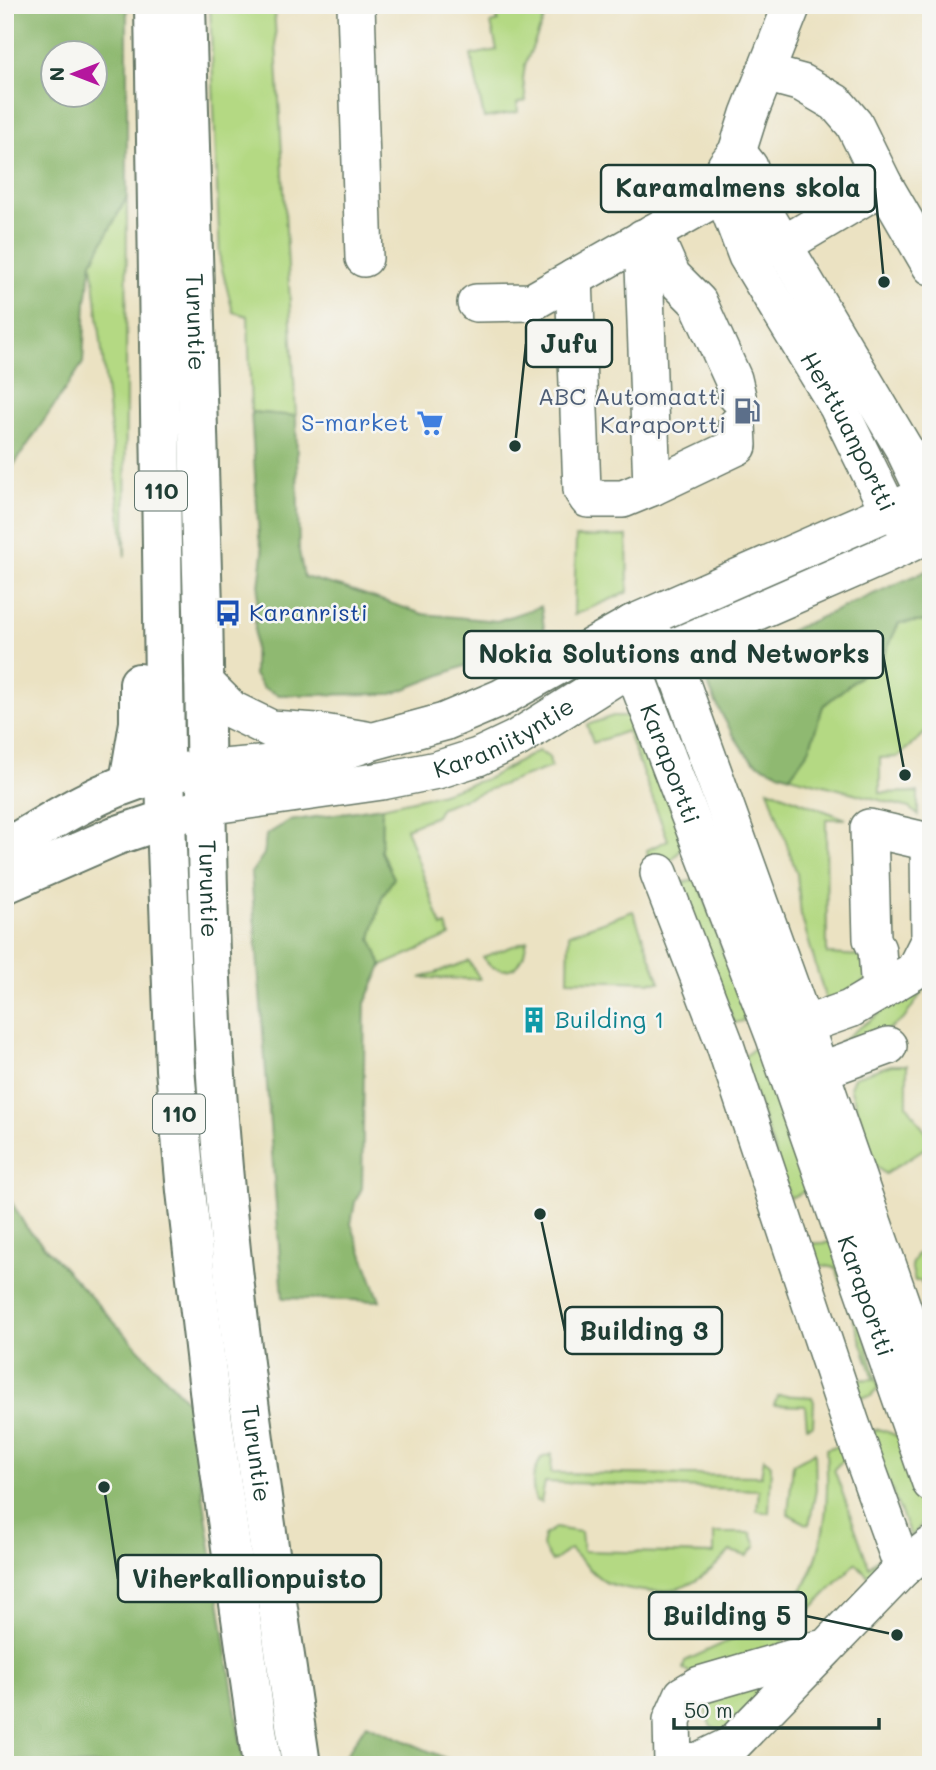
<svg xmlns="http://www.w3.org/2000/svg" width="936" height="1770" font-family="Mali,sans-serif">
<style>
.green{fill:#b4d983;stroke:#6a8b5c;stroke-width:2}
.forest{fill:#8fb971;stroke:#577b52;stroke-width:2;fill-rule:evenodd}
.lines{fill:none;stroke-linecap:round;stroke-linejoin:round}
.minor-casing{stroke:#676;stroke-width:40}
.major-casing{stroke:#676;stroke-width:42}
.minor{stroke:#fff;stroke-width:37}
.major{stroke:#fff;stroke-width:38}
.labels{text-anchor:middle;stroke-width:5;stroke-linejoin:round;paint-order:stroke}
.shield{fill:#f6f6f2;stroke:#60746d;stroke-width:2}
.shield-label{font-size:23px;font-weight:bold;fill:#1f3d34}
.street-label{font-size:24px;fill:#1f3d34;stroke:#f6f6f2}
.service-label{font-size:24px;fill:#4e5e75;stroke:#f6f6f2;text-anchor:end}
.shop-label{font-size:24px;fill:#366cbe;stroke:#f6f6f2;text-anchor:end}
.transit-label{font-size:24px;fill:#164399;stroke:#f6f6f2;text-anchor:start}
.culture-label{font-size:24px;fill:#0d838f;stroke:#f6f6f2;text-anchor:start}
.leader{fill:none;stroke:#1f3d34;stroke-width:2.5}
.callout-dot{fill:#1f3d34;stroke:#f6f6f2;stroke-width:2.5}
.callout{fill:#f6f6f2;stroke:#1f3d34;stroke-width:2.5}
.callout-label{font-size:26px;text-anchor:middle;font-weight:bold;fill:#1f3d34}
</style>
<rect width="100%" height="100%" fill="#f6f6f2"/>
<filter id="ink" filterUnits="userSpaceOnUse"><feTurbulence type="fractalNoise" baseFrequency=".0143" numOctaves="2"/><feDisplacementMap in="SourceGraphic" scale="14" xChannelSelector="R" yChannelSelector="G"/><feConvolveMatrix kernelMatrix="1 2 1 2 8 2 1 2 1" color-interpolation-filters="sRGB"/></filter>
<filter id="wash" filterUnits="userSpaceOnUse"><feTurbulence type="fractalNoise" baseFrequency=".00686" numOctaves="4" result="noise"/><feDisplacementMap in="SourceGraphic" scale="28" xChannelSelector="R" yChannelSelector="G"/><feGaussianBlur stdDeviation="1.57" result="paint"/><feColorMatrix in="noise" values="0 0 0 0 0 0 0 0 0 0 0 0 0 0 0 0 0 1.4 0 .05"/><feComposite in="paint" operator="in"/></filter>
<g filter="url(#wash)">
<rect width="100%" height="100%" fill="#ebe2c2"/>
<!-- green -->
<path class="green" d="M210 5H274L296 416 251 412 248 316 233 312 220 261Z
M494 5H530L532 15 544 19 525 65 523 79 526 101 517 103 518 112 484 118 471 55 497 50 491 23 498 21Z
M127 197 125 557 92 262Z
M627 536 628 592 574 615 576 537Z
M931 621V728L897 757 880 758V793L918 792V815L909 808 790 776 809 750 823 706 883 657 899 622Z
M613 716H629L646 723 685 838 679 852 670 862 658 863 648 857 647 850 668 840 627 731 593 743 587 725Z
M538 751 549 757 551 767 441 807 436 816 406 828 442 927 446 925 450 936 382 966 371 938 382 897 394 878 381 852 382 807 439 794 489 778Z
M768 789 846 819H826L827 954 863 956 867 979 838 1000 826 1001 801 915 797 874Z
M698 879 745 1016 743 1021 734 1023 678 884Z
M633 911 660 982 568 980 569 934Z
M527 941C525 946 525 954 522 959 513 975 491 972 483 957Z
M469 961 480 979 421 978Z
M917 986 924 989 904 1019 884 1032 842 1047 840 1042Z
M754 1048 767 1049 819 1185 790 1198 743 1058Z
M891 1065H907V1105L931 1140V1144L885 1174 876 1166 850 1087 854 1077Z
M838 1242 879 1388 871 1396 857 1398 851 1380 874 1379 836 1268 814 1264 805 1244Z
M931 1247V1286H923L921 1281H915L911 1265 916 1255Z
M778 1395 812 1397 814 1402 813 1425 807 1427 805 1406 774 1405Z
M878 1429C887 1432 896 1434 903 1440 909 1446 911 1458 914 1466 925 1494 936 1514 911 1537L868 1434Z
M843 1444 848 1455 834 1469 869 1567 884 1553 889 1561 871 1579 856 1563 789 1631 781 1617C789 1607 798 1597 804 1587 827 1545 829 1495 826 1449Z
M815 1452 816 1490 809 1525 788 1514 793 1464Z
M552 1454 551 1473 761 1476 764 1458 771 1465 769 1513 757 1511 759 1490 545 1482 541 1502 536 1501C530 1484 533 1474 541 1458Z
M555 1528 581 1532 583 1551 714 1554V1533H751L756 1546 747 1556 730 1551C700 1585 672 1599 626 1588 619 1586 611 1585 605 1582 592 1573 580 1560 570 1549L552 1562 542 1546 544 1535Z
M763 1617 790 1648 696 1676 683 1669 685 1661 733 1639Z
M789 1668 731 1729H719L711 1726C704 1714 704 1706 712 1695Z"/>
<!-- forest -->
<path class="forest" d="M5 5H127V197L92 262 86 302 83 363 5 478ZM52 52H94V94H52Z
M251 412 296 416 299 551 304 577 342 587 423 614 497 621 541 606 545 635 392 694 279 695 263 688 254 675 255 620 263 553 259 537Z
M931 566V621L899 623 883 657 823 706 809 750 790 776C779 772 764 768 754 761 739 750 704 687 705 668L926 571Z
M382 807 381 852 394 878 382 897 371 938 382 966 365 1003 362 1188 355 1202 351 1224 380 1301 283 1298 251 873 264 854 266 835 289 821Z
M5 1191 26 1227 189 1403 244 1765H5Z
M366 1724 461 1765H340Z"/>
</g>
<g filter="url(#ink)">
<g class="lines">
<!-- minor casing -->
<g class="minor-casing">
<g id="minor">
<path d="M356 5 364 258"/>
<path id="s1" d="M792 5 749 114 737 152 726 166 723 183 725 198 747 256 838 407 889 511 909 526"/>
<path d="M765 73 802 83 836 103 854 124 884 185 931 266"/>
<path d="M737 152 749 167 759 204 904 449 926 495 925 520"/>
<path d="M653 233 672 276 698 302 733 379 737 396"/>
<path d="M761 251 783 245 884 185"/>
<path d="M574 278 582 490 588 499H623L652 487 643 238"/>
<path d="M476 303 532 302 706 203 746 194"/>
<path d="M652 487 738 446 737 425"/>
<path id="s2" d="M632 624V666L774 1035 931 1483"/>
<path d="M632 624 669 650 804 1025 931 1390"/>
<path d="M204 682 232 710 271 729 317 732 366 740"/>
<path d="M165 773 315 760 374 741 444 722 501 698 632 624 931 493"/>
<path id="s3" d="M166 819 206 806 382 781 437 770 478 757 516 739 632 666 881 557 931 533"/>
<path d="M659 873 724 1042 851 1424 903 1568 826 1648 806 1652 800 1656 700 1685 683 1695 672 1720 673 1763 699 1761 732 1745 826 1648"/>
<path d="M782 1033 850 1009 914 971 930 939 929 842 869 828 872 939 877 950 880 992"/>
<path d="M798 1079 888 1046"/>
<path d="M903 1568 931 1546"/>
</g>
</g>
<!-- major casing -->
<g class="major-casing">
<g id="major">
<path d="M154 5 166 819 175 1069 186 1191 211 1407 262 1765"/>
<path id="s4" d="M186 5C192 206 198 407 203 608 206 759 206 910 215 1060 229 1297 267 1531 301 1765"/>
<path d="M129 782 139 723V683"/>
<path d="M5 849C51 821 100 789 153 776"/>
<path d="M5 884 115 836 166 819"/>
</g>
</g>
<!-- minor -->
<use href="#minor" class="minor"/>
<!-- major -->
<use href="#major" class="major"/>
</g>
</g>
<!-- icons -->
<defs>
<g id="fuel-bare" transform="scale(2.1)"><path d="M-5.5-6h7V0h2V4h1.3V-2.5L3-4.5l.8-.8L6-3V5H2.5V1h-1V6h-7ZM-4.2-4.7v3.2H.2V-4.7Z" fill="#5c6f8a" stroke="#f6f6f2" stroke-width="2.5" paint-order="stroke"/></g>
<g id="supermarket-bare" transform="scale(2.1)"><path d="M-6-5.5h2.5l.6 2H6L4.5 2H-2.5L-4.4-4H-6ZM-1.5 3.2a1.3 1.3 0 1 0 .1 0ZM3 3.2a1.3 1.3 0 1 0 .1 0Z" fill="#3f7fe0" stroke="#f6f6f2" stroke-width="2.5" paint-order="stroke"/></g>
<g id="bus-bare" transform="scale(2.1)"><path d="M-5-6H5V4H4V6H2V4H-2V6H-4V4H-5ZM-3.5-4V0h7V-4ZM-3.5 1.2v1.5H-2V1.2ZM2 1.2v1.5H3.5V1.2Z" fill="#1a4fb4" stroke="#f6f6f2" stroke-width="2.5" paint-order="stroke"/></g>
<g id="building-bare" transform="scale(2.1)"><path d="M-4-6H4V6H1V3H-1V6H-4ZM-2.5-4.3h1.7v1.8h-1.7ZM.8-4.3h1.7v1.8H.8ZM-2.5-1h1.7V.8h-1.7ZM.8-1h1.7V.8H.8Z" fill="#0f9aa8" stroke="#f6f6f2" stroke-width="2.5" paint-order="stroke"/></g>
</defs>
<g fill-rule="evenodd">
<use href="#fuel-bare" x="747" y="411"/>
<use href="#supermarket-bare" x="430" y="423"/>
<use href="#bus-bare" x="228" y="613"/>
<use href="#building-bare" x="534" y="1020"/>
</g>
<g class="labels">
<!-- shield labels -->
<g class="shield">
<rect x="135" y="471.5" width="52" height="39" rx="5"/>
<rect x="153" y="1094.5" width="52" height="39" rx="5"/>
</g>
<g class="shield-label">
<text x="161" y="499">110</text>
<text x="179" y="1122">110</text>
</g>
<!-- street labels -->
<g class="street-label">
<text dy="8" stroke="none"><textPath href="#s4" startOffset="317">Turuntie</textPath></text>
<text dy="8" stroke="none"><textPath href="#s1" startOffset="472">Herttuanportti</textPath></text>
<text dy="8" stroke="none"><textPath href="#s3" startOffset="350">Karaniityntie</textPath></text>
<text dy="8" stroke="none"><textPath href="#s2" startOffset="147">Karaportti</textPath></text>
<text dy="8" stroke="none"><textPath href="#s4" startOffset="884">Turuntie</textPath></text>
<text dy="8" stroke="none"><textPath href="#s2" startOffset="714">Karaportti</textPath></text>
<text dy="8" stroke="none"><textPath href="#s4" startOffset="1451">Turuntie</textPath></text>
</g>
<!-- service labels -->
<g class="service-label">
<text x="726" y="405">ABC Automaatti<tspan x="726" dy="28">Karaportti</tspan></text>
</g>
<!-- shop labels -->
<g class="shop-label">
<text x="409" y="431">S-market</text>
</g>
<!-- transit labels -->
<g class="transit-label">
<text x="249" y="621">Karanristi</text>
</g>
<!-- culture labels -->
<g class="culture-label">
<text x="555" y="1028">Building 1</text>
</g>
</g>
<!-- callouts -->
<path class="leader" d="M884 282L875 188M515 446L526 344M905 775L883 654M540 1214L565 1331M104 1487L118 1579M897 1635L806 1616"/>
<g class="callout-dot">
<circle cx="884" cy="282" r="7"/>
<circle cx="515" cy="446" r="7"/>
<circle cx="905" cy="775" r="7"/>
<circle cx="540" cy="1214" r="7"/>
<circle cx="104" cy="1487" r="7"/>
<circle cx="897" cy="1635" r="7"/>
</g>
<g class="callout">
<rect x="601" y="165" width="274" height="47" rx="7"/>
<rect x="526" y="320" width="86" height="47" rx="7"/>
<rect x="464" y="631" width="419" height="47" rx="7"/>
<rect x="565" y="1307" width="157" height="47" rx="7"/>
<rect x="118" y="1555" width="263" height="47" rx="7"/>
<rect x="649" y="1592" width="157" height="47" rx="7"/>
</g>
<g class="callout-label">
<text x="738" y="197">Karamalmens skola</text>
<text x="569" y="353">Jufu</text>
<text x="674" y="663">Nokia Solutions and Networks</text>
<text x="644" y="1340">Building 3</text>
<text x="249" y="1588">Viherkallionpuisto</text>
<text x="727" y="1625">Building 5</text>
</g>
<!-- margin -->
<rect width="936" height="1770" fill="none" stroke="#f6f6f2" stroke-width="28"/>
<!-- north arrow -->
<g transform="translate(74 74) rotate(270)"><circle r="33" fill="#f6f6f2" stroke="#a0aca6" stroke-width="2"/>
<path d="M0-5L12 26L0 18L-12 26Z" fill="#b5179e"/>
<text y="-10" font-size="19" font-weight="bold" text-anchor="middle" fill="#1f3d34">N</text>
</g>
<!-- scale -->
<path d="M674 1718v10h205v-10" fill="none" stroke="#1f3d34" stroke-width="3.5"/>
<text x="684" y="1718" font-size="21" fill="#1f3d34" stroke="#f6f6f2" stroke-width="5" paint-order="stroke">50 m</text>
</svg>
